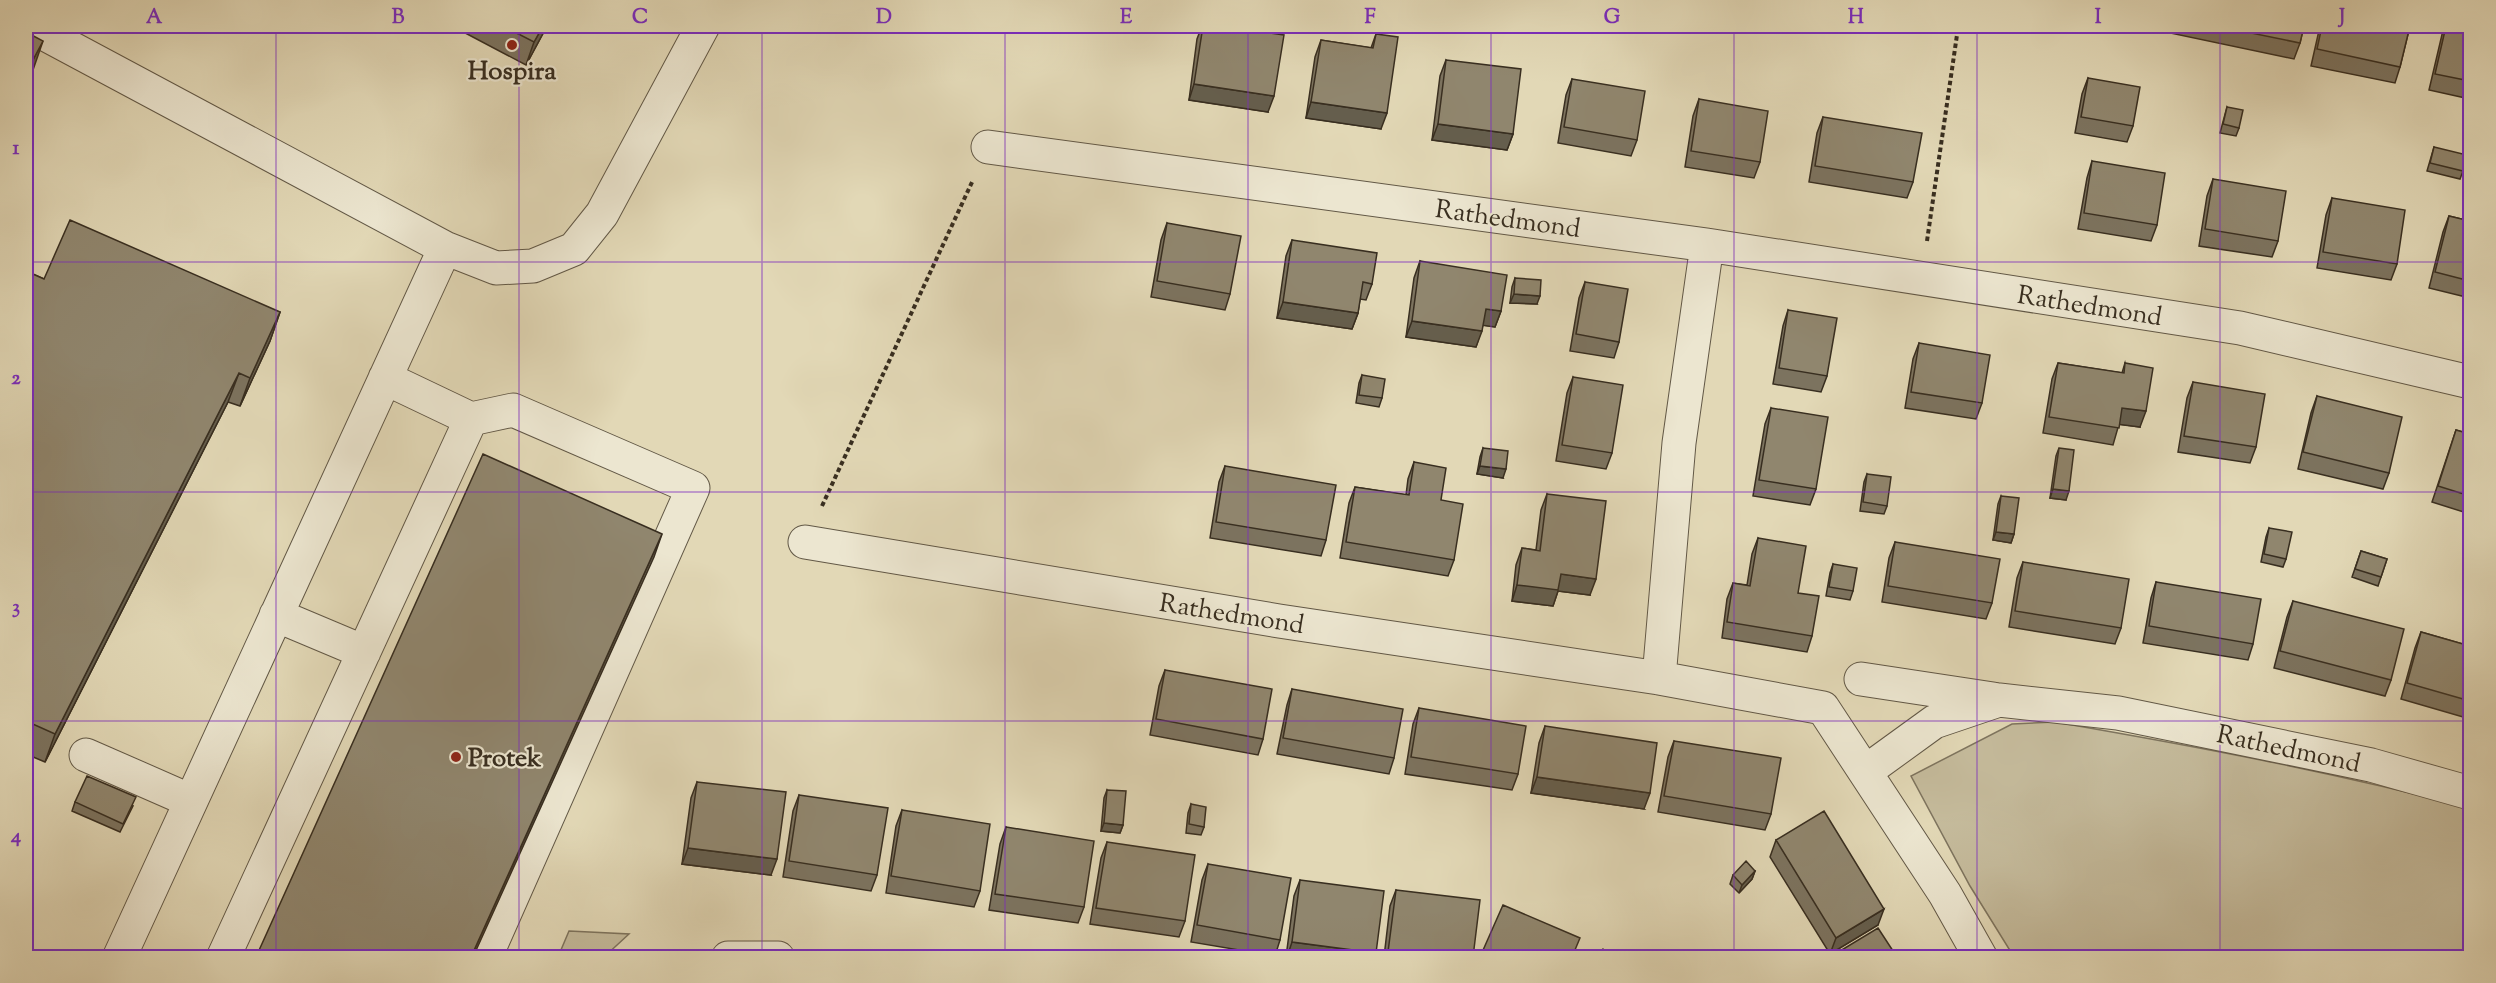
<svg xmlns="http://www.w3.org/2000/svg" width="2496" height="983" font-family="'Sorts Mill Goudy',serif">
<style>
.green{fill:#c5bb9c;stroke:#7e745e;stroke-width:1.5}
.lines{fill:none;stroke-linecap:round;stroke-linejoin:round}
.minor-casing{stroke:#625846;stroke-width:35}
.path{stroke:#382e20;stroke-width:4;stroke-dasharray:4.5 3;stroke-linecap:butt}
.minor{stroke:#ece6d0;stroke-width:33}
.wall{fill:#7c735f;stroke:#382e20;stroke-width:1.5}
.shaded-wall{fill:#655e4d;stroke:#382e20;stroke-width:1.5}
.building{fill:#90866e;stroke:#382e20;stroke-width:1.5}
.grid{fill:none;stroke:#7b2cbf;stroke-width:1.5;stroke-opacity:0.55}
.poi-dot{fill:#8f2418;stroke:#ece6d0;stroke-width:2}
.labels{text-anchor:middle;stroke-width:4.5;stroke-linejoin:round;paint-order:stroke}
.poi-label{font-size:26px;font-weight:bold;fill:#382e20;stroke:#ece6d0}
.street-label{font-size:26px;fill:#382e20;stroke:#ece6d0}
.neatline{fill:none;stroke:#7b2cbf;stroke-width:2}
.grid-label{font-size:20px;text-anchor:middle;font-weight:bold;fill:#7b2cbf}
</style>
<rect width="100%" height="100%" fill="#e2d8b6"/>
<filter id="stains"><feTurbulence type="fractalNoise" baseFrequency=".00333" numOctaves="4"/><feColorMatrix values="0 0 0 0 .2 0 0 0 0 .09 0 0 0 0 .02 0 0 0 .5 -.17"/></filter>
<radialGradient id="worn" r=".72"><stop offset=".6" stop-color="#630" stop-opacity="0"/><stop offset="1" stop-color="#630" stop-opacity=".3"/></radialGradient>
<!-- green -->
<path class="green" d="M2055 722C2194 746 2333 772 2470 808V957H2014L1970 886 1911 776 2012 724Z
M569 931 629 934 604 957H558Z"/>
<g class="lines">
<!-- minor casing -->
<g class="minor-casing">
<path id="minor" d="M30 26 445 248 496 268 533 266 574 249 602 214 703 26
M988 147 1707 245 2240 328 2470 382
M385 378 471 419 513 410 693 488 485 958
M805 542 1279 621 1659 678 1823 708 1945 894 1981 958
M276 615 364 652
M1659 678 1679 443 1707 245
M1861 679 1993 699
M86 755 191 801
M1865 772 1934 722 1999 700 2118 713 2371 765 2470 793
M119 958 445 248
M223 958 471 419
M728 958H778"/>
</g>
<!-- path -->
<path class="path" d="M1927 241 1958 28
M822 506 973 180"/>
<!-- minor -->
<use href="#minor" class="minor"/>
</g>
<!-- wall -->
<path class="wall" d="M452 26H547L526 65Z
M1202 26H1222L1268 112 1189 100 1197 39Z
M2157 26H2304L2300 43 2294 59 2156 30Z
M2320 26H2410L2400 67 2395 83 2311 66Z
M2444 26H2470V99L2429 90Z
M1376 34 1381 129 1306 118 1315 57 1321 40 1371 48Z
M1446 60 1513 134 1507 150 1432 140 1440 76Z
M2088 78 2133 126 2127 142 2075 133 2082 94Z
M1572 79 1637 140 1631 156 1558 143 1566 95Z
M1699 99 1760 162 1754 178 1685 167 1693 116Z
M2227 107 2239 128 2236 136 2220 133Z
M1823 117 1913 182 1907 198 1809 182 1817 133Z
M2434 147 2463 171 2460 179 2427 171Z
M2092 161 2157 225 2151 241 2078 229 2087 178Z
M2213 179 2278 241 2272 257 2199 246 2207 196Z
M2332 198 2397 264 2391 280 2317 268 2326 215Z
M2449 216 2470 221V298L2429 288 2443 232Z
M1167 223 1230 294 1225 310 1151 297 1161 240Z
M1292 240 1372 284 1366 300 1360 299 1358 313 1352 329 1277 318 1286 256Z
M1420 261 1501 311 1495 327 1483 325 1476 347 1406 337 1414 278Z
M26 271 44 279 280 312 270 341 240 406 228 402 45 762 26 754Z
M1515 278 1537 304 1510 303 1512 287Z
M1585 282 1619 342 1614 358 1570 351 1579 298Z
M1788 310 1827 376 1821 392 1773 384 1783 326Z
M1919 343 1982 403 1976 419 1905 408 1913 359Z
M2058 363 2122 373 2125 363 2140 427 2119 424 2113 445 2043 433 2052 379Z
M1362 375 1382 398 1379 407 1356 403 1359 383Z
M1573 377 1612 453 1606 469 1556 461 1567 393Z
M2193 382 2256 447 2250 463 2178 452 2187 398Z
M2317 396 2389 473 2383 489 2298 469 2311 413Z
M1771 408 1816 489 1810 505 1753 496 1765 424Z
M2456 430 2470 434V514L2432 502Z
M1483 448 1503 478 1477 474 1480 457Z
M2059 448 2066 500 2050 498 2056 456Z
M1414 462 1441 500 1454 560 1448 576 1340 558 1349 503 1355 487 1406 495 1408 479Z
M1225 466 1326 540 1321 556 1210 538 1219 482Z
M1867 474 1887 506 1884 514 1860 511 1864 482Z
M1547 494 1590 595 1558 591 1553 606 1512 601 1516 565 1522 548 1536 550 1541 510Z
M2001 496 2014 534 2011 543 1993 540 1998 504Z
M2269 528 2286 559 2283 567 2261 562 2266 537Z
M1758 538 1798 593 1812 636 1807 652 1722 638 1727 599 1733 583 1747 585 1752 554Z
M1895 542 1992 603 1986 619 1882 602 1889 558Z
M2361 551 2387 559 2378 586 2352 577Z
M2023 562 2121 628 2115 644 2009 627 2017 578Z
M1833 564 1853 591 1850 600 1826 596 1830 573Z
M2156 582 2253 644 2248 660 2143 643 2151 598Z
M2293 601 2391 680 2385 696 2274 668 2287 617Z
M2421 632 2470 646V719L2401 699 2415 648Z
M1165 670 1263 739 1258 755 1150 735 1159 686Z
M1292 689 1394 758 1389 774 1277 754 1287 705Z
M1419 708 1518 774 1512 790 1405 774 1413 724Z
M1545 726 1644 809 1531 793 1539 743Z
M1674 741 1771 814 1765 830 1658 812 1668 757Z
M697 782 771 875 682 864 691 798Z
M1107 790 1123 825 1120 833 1101 831 1104 798Z
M799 795 877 875 871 891 783 877 793 811Z
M75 802 133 806 120 832 72 811Z
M1191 804 1204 827 1201 835 1186 833 1188 813Z
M902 810 980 891 974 907 886 893 896 826Z
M1006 827 1084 907 1078 923 989 910 1000 844Z
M1776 840 1878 925 1830 954 1770 857Z
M1107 842 1185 921 1179 937 1090 924 1101 858Z
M1208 864 1280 940 1275 956 1191 942 1202 880Z
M1755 871 1752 879 1739 893 1730 884 1733 875Z
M1300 880 1376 953 1375 957H1286L1294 896Z
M1396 890 1473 957H1384L1390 906Z"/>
<!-- shaded-wall -->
<path class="shaded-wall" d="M543 26H547L526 65 534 42Z
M43 41 33 70 26 83V73Z
M1194 84 1274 96 1268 112 1189 100Z
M1311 102 1387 113 1381 129 1306 118Z
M1438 124 1513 134 1507 150 1432 140Z
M1514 294 1540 296 1537 304 1510 303Z
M1283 302 1358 313 1352 329 1277 318Z
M1486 309 1501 311 1495 327 1480 325Z
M280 312 270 341 240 406 250 378Z
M1412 321 1482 331 1476 347 1406 337Z
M239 373 228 402 45 762 55 734Z
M2122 408 2146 411 2140 427 2116 424Z
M1480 466 1506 469 1503 478 1477 474Z
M2053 489 2069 491 2066 500 2050 498Z
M1996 532 2014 534 2011 543 1993 540Z
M662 534 654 557 473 957H471Z
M1561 574 1596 579 1590 595 1558 591 1553 606 1512 601 1517 585Z
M1537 777 1650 793 1644 809 1531 793Z
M1104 823 1123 825 1120 833 1101 831Z
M688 848 777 859 771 875 682 864Z
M1755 871 1752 879 1739 893 1742 885Z
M1884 909 1878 925 1830 954 1836 938Z
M1292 942 1376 953 1375 957H1287Z
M1388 952 1434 957H1387Z"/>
<!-- building -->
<path class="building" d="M503 26H543L534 42Z
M1203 26H1222L1284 35 1274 96 1194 84Z
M2217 26H2304L2300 43Z
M2322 26H2410L2400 67 2317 49Z
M2446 26H2470V81L2435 74Z
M26 32 43 41 26 73Z
M1376 34 1398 37 1387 113 1311 102 1321 40 1373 48Z
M1446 60 1521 69 1513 134 1438 124Z
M2088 78 2140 87 2133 126 2081 117Z
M1572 79 1645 91 1637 140 1564 127Z
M1699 99 1768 111 1760 162 1691 151Z
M2227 107 2243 110 2239 128 2223 124Z
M1823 117 1922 133 1913 182 1815 166Z
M2434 147 2467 155 2463 171 2430 163Z
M2092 161 2165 173 2157 225 2084 213Z
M2213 179 2286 191 2278 241 2205 229Z
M2332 198 2405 210 2397 264 2323 252Z
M2449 216 2470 221V281L2435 272Z
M70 220 280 312 250 378 239 373 55 734 26 721V271L44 279Z
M1167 223 1241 236 1230 294 1157 281Z
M1292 240 1377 253 1372 284 1363 282 1358 313 1283 302Z
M1420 261 1507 275 1501 311 1486 309 1482 331 1412 321Z
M1515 278 1541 280 1540 296 1514 294Z
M1585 282 1628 289 1619 342 1576 334Z
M1788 310 1837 318 1827 376 1779 368Z
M1919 343 1990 355 1982 403 1911 392Z
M2058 363 2124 373 2125 363 2153 368 2146 411 2122 408 2119 428 2049 417Z
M1362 375 1385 379 1382 398 1359 395Z
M1573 377 1623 385 1612 453 1562 445Z
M2193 382 2265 394 2256 447 2184 436Z
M2317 396 2402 417 2389 473 2303 452Z
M1771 408 1828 417 1816 489 1759 480Z
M2456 430 2470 434V496L2438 486Z
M1483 448 1508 451 1506 469 1480 466Z
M2059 448 2074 450 2069 491 2053 489Z
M483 454 662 534 471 957H256Z
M1414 462 1446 468 1441 500 1463 504 1454 560 1346 542 1355 487 1409 495Z
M1225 466 1336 485 1326 540 1216 522Z
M1867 474 1891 477 1887 506 1863 502Z
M1547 494 1606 501 1596 579 1561 574 1558 590 1517 585 1522 548 1540 551Z
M2001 496 2019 498 2014 534 1996 532Z
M2269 528 2292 532 2286 559 2264 554Z
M1758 538 1806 546 1798 593 1819 596 1812 636 1727 622 1733 583 1750 586Z
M1895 542 2000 559 1992 603 1888 586Z
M2361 551 2387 559 2381 577 2355 569Z
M2023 562 2129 579 2121 628 2015 611Z
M1833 564 1857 568 1853 591 1829 587Z
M2156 582 2261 599 2253 644 2149 626Z
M2293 601 2404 629 2391 680 2280 651Z
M2421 632 2470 646V701L2407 683Z
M1165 670 1272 689 1263 739 1156 719Z
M1292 689 1403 709 1394 758 1283 738Z
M1419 708 1526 726 1518 774 1411 757Z
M1545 726 1657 743 1650 793 1537 777Z
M1674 741 1781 758 1771 814 1664 796Z
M87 776 136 797 123 824 75 802Z
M697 782 786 792 777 859 688 848Z
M1107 790 1126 791 1123 825 1104 823Z
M799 795 888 808 877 875 789 861Z
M1191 804 1206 807 1204 827 1189 824Z
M902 810 990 824 980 891 891 876Z
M1824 811 1884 909 1836 938 1776 840Z
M1006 827 1094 841 1084 907 995 894Z
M1107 842 1195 855 1185 921 1096 908Z
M1746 861 1755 871 1742 885 1733 875Z
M1208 864 1291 878 1280 940 1197 925Z
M1300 880 1384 891 1376 953 1292 942Z
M1396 890 1480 900 1473 957H1434L1388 952Z
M1503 905 1580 938 1572 957H1480Z
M1878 928 1897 957H1837L1835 954Z
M1603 949 1615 957H1598Z"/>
<!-- grid -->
<path class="grid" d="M276 26V958M519 26V958M762 26V958M1005 26V958M1248 26V958M1491 26V958M1734 26V958M1977 26V958M2220 26V958M26 262H2470M26 492H2470M26 721H2470"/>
<!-- markers -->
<g class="poi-dot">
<circle cx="512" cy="45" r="6"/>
<circle cx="456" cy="757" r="6"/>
</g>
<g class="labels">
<!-- poi labels -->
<g class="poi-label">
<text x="512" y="79">Hospira</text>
<text x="468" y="766" text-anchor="start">Protek</text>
</g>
<!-- street labels -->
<g class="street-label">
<text transform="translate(1508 218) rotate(8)" y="9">Rathedmond</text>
<text transform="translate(2090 305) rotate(9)" y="9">Rathedmond</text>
<text transform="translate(1232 613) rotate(9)" y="9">Rathedmond</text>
<text transform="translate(2289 748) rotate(12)" y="9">Rathedmond</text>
</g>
</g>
<!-- margin -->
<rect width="2496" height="983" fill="none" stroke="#e2d8b6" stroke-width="66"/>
<rect x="33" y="33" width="2430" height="917" class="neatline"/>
<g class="grid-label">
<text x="154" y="23">A</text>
<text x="398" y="23">B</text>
<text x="640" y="23">C</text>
<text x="884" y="23">D</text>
<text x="1126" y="23">E</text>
<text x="1370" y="23">F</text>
<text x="1612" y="23">G</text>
<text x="1856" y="23">H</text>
<text x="2098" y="23">I</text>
<text x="2342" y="23">J</text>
<text x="16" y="154">1</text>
<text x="16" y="384">2</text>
<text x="16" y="613">3</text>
<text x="16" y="842">4</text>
</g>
<rect width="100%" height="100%" filter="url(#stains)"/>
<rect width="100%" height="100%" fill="url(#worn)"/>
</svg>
